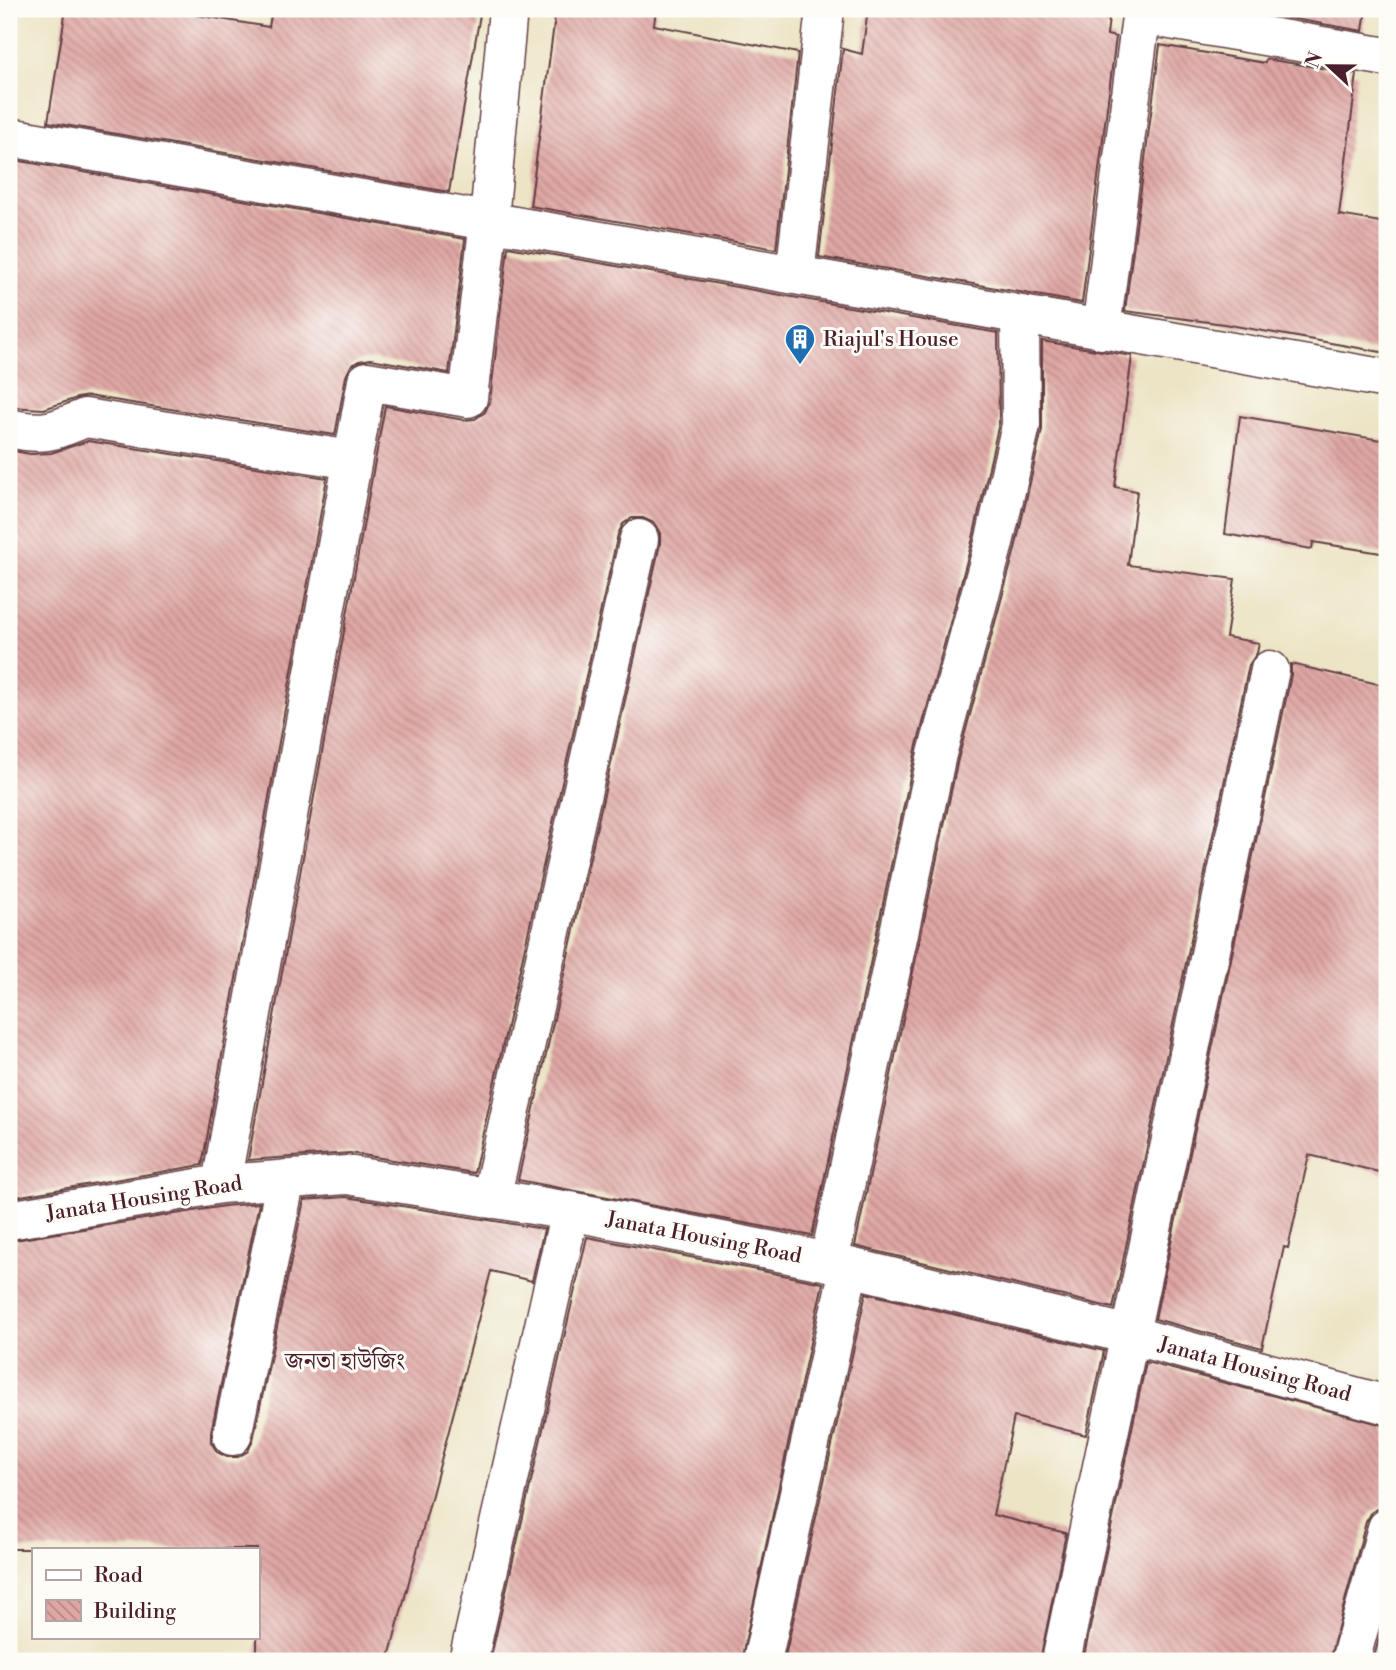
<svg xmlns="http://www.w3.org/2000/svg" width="1396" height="1670" font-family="'Libre Bodoni','Noto Serif Bengali',serif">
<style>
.building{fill:url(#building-back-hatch)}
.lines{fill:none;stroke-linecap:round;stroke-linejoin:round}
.street-casing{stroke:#623d42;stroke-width:41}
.street{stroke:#fff;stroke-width:38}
.labels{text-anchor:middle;stroke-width:6;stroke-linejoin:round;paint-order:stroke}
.poi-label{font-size:21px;fill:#4a1f2b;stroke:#fdfcf7;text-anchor:start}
.street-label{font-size:21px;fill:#4a1f2b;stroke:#fdfcf7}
.quarter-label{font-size:24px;fill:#4a1f2b;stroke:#fdfcf7}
</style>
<defs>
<pattern id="building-back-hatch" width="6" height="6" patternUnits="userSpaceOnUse" patternTransform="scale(1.75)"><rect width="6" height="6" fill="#dfa7a4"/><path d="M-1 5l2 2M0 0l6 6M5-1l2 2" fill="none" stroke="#b78786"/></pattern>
</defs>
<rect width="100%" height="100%" fill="#fdfcf7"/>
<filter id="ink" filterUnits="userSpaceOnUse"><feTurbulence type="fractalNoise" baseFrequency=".0143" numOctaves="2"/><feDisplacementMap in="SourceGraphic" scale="14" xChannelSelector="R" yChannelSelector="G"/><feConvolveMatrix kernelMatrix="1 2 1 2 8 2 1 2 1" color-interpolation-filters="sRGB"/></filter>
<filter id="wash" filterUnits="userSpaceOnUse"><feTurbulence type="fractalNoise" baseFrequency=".00686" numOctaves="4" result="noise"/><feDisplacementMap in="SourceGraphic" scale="28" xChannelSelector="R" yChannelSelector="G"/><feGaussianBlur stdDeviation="1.57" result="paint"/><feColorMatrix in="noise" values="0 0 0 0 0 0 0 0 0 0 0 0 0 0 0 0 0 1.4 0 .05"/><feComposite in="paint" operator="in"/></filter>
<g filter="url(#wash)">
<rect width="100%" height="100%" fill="#ece4c5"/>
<g id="blocks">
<!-- building -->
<path class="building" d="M66 9H160L269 27 272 9H481L449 192 48 122Z
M556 9H656L654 25 798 53 776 249 530 206Z
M868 9H1110L1107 35 1116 37 1082 303 819 257 843 49 862 54Z
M1273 9H1366L1363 31 1272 15Z
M1160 45 1265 63 1266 59 1357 74 1339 215 1387 223V353L1224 324 1125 311Z
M9 159 465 239 449 373 371 359 359 361 351 366 346 376 335 435 88 396 77 398 44 409 9 407Z
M508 247 998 333 999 423 973 538 916 749 812 1236 518 1180 660 544V533L654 523 643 518H632L623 524 618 534 474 1173 350 1153 248 1160 385 406 464 420 475 419 485 412 490 401Z
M1042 341 1132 356 1115 487 1137 491 1128 565 1235 579 1226 637 1259 643 1257 653 1249 665 1113 1308 855 1246 958 759 1015 549 1042 430Z
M1240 416 1387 441V554L1313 542 1312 549 1225 534Z
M88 441 327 478 202 1165 9 1198V450L30 454 51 453Z
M1291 664 1387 686V1174L1309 1155 1288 1248 1284 1247 1262 1348 1155 1319 1291 675Z
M346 1197 544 1229 532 1281 491 1271 388 1661H257V1549H9V1241L224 1206 259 1203 211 1432V1442L217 1452 227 1457H238L248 1451 253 1440 304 1200Z
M587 1237 823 1283 741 1661H490Z
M866 1293 1104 1351 1086 1435 1014 1417 993 1515 1066 1533 1040 1661H784Z
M1146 1362 1387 1426V1507H1381L1372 1512 1366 1522 1329 1661H1083Z
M1387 1609V1661H1373Z"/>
</g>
</g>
<g filter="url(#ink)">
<use href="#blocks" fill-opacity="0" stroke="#623d42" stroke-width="2"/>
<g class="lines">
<!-- street casing -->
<g class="street-casing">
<path id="street" d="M1141 15 1387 57
M9 137 795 275 825 9
M795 275 1387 379
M1101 330 1142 9
M9 428C43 436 54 431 85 418L352 460
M221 1184 367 381 468 398 489 220 508 9
M491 1199 639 539
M9 1220 221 1184 347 1175 570 1211 829 1262 1130 1335 1387 1405
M829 1262 937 754 994 543 1021 425 1020 316
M232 1436 286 1179
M468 1661 570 1211
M762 1661 849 1268
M1061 1661 1270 670
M1350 1661 1387 1528"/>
</g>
<!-- street -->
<use href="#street" class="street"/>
</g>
</g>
<!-- icons -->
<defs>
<g id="building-pin" transform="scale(1.575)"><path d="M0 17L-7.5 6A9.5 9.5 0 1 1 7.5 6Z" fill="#1f6fb2" stroke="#fdfcf7"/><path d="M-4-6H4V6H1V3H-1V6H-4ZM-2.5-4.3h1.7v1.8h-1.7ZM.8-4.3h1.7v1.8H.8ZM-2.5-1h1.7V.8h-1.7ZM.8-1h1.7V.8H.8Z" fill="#fff"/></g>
</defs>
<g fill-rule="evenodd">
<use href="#building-pin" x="800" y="339"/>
</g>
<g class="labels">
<!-- poi labels -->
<g class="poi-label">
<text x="823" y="346">Riajul's House</text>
</g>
<!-- street labels -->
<g class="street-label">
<text transform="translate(144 1198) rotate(-9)" y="7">Janata Housing Road</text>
<text transform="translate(704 1237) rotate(11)" y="7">Janata Housing Road</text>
<text transform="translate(1255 1369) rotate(15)" y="7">Janata Housing Road</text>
</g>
<!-- quarter labels -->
<g class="quarter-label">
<text x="345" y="1369">জনতা হাউজিং</text>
</g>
</g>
<!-- margin -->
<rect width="1396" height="1670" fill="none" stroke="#fdfcf7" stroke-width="35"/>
<!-- legend -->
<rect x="32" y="1548" width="228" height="91" fill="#fdfcf7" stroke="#b5a4a5" stroke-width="2"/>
<rect x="46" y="1570" width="35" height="10" fill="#ffffff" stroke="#b5a4a5" stroke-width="2"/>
<text x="94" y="1582" font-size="21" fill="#4a1f2b">Road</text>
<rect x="46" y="1600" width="35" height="21" fill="url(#building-back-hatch)" stroke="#b5a4a5" stroke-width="2"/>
<text x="94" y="1618" font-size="21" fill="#4a1f2b">Building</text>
<!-- north arrow -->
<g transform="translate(1329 66) rotate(292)" stroke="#fdfcf7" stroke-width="5" paint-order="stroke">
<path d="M0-5L12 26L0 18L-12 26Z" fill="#4a1f2b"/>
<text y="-10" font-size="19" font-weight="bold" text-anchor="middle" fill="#4a1f2b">N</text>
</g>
</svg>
